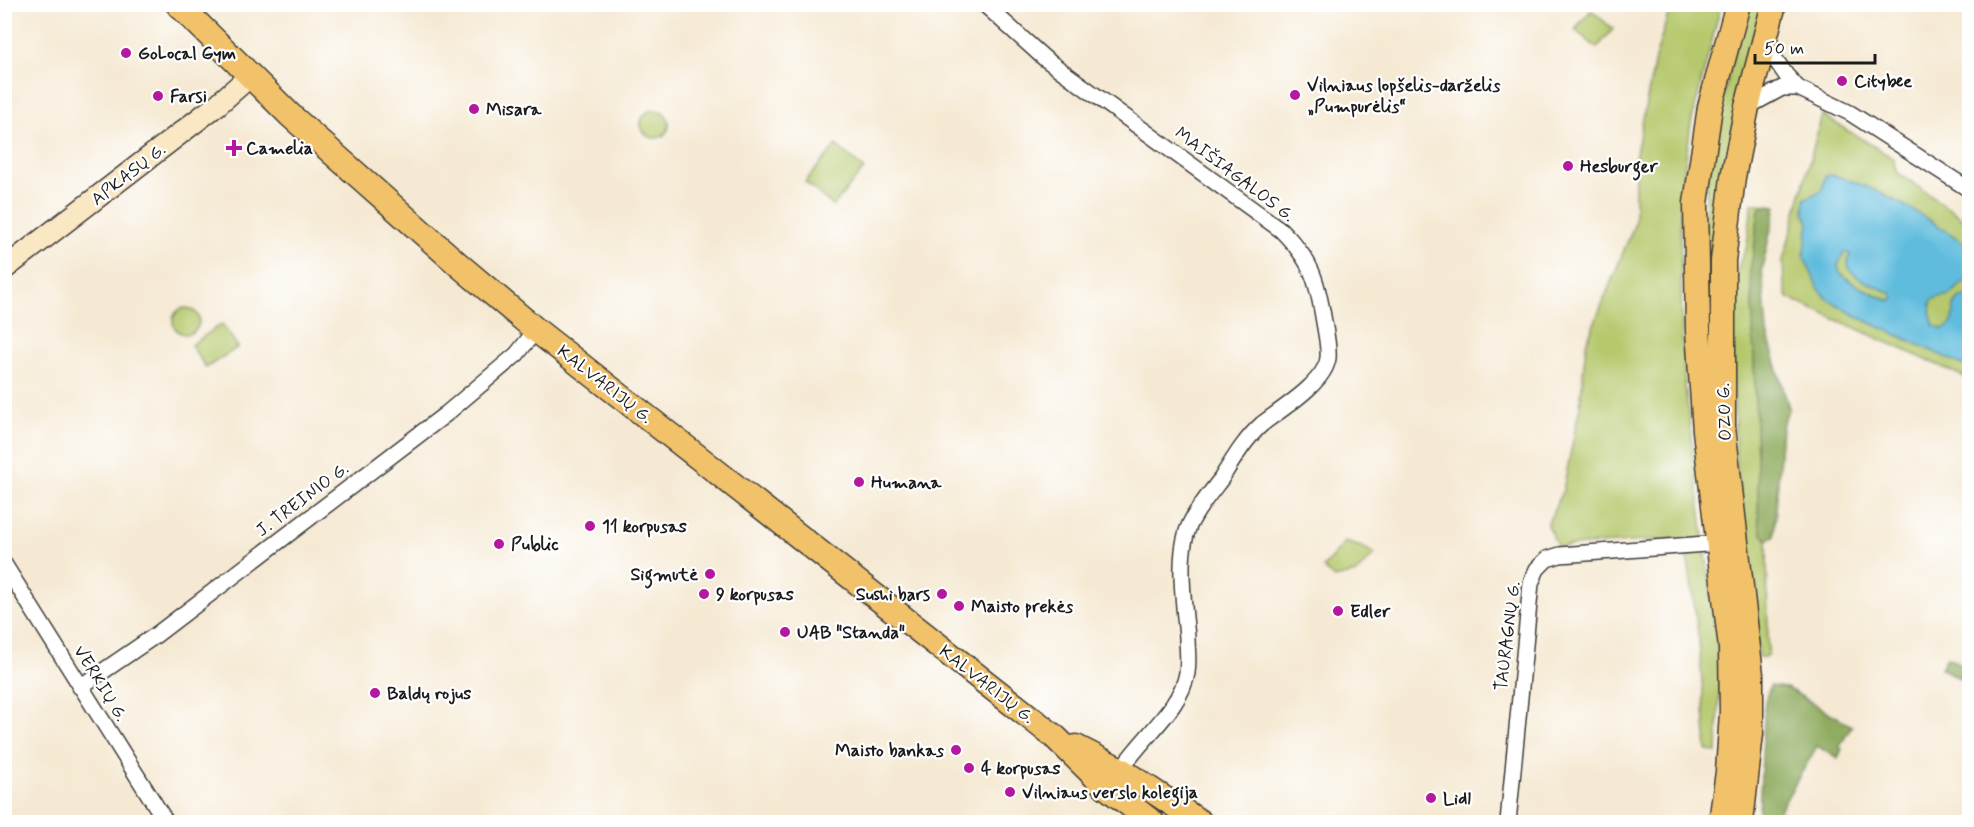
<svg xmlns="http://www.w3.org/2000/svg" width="1974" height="827" font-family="Mynerve,sans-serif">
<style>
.green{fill:#b5c86c;stroke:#687244;stroke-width:1.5}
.forest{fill:#90ac60;stroke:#56643e;stroke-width:1.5}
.water{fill:#5fbcdd;stroke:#3e6c7c;stroke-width:1.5;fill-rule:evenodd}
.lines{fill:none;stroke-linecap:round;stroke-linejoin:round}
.street-casing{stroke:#3d3b37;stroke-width:18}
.secondary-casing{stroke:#3d3b37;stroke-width:24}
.primary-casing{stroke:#3d3b37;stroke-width:27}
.street{stroke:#fff;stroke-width:15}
.secondary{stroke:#fae7c3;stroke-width:21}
.primary{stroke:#f2c26a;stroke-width:24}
.poi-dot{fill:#b5179e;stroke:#fff;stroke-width:2}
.labels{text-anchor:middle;stroke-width:4.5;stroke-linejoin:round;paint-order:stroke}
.poi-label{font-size:18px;font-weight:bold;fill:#1c1c1c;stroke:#fff;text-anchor:start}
.street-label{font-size:18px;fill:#1c1c1c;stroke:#fff}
</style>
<rect width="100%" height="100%" fill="#fff"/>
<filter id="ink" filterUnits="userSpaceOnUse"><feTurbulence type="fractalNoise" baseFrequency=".0167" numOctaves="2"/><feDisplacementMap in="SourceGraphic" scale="12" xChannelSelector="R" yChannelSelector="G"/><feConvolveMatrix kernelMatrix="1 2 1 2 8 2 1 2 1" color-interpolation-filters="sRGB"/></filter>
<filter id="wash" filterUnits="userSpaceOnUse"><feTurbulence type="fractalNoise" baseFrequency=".008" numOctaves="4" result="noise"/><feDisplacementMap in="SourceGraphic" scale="24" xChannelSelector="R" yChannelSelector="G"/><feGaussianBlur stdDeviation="1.35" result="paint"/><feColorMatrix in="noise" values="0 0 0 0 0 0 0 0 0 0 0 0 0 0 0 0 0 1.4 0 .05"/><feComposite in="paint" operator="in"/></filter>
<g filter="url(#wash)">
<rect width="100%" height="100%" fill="#f5e9d3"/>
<!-- green -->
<path class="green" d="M1671 5H1721L1691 123 1683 179 1680 216 1682 331 1685 386 1716 635 1720 680 1717 752 1707 751 1699 640 1685 538 1558 547 1547 525 1563 490 1580 406 1586 344 1635 223V158L1655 59Z
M1746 5H1765L1711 371 1704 252 1708 160Z
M1591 10 1613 29 1597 48 1575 30Z
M641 124a14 14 0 1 1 28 0a14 14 0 1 1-28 0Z
M1822 115 1893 158 1896 171 1969 223V379L1788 298 1784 283 1783 261Z
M836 145 864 169 833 206 805 182Z
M1752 203 1766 205 1759 210 1755 243 1750 271 1752 293 1759 522 1762 534 1767 540 1768 654 1764 658 1759 656 1736 461 1731 295 1740 262 1747 246Z
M173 321a13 13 0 1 1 26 0a13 13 0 1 1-26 0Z
M222 324 238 347 206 368 191 345Z
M1345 542 1362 547 1375 554 1356 573 1334 578 1323 568Z"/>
<!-- forest -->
<path class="forest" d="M1766 205 1776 206 1762 269 1767 333 1789 408 1782 426 1774 537 1767 540 1762 534 1759 522 1752 293 1750 271 1755 243 1759 209Z
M1947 657 1969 668V684L1941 668Z
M1770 686 1787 688 1852 726 1839 747 1842 749 1838 758 1817 746 1773 822 1759 813 1765 701Z"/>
<!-- water -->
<path class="water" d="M1832 175C1880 187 1929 219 1969 246V277L1950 295 1939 297 1932 300C1929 310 1930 317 1935 326L1943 329C1956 324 1953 317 1954 305L1959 299 1969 295V368L1860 318 1826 298 1817 286 1804 257 1809 223 1804 212 1805 199 1822 190 1825 176ZM1844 252 1850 254C1849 259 1847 263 1849 268 1854 279 1880 288 1891 293L1893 298 1890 301 1858 286 1840 273 1838 265Z"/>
</g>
<g filter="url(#ink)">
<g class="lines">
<!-- street casing -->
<g class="street-casing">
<path id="street" d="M984 4 1044 58 1281 230C1312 261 1317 279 1324 322 1326 334 1329 347 1328 358 1325 383 1281 409 1262 424 1245 439 1233 460 1221 479 1211 492 1200 505 1192 520 1175 549 1184 604 1187 637 1187 649 1189 661 1187 673 1181 709 1140 739 1121 770
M1764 43 1786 75 1798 88
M1747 107 1782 88H1798L1850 113 1970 190
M4 564 166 822
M80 687 156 635 446 414 517 354 536 330
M1508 822 1531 583 1537 569 1547 559 1560 555 1719 543"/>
</g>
<!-- secondary casing -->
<g class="secondary-casing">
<path id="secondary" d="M4 269 217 105 250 76"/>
</g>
<!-- primary casing -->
<g class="primary-casing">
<path id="primary" d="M178 4 291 116 459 265 536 330 1055 737 1105 786 1152 822
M1076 747 1121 770 1200 822
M1721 822 1728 772 1732 712 1731 648 1705 431 1698 330 1696 203 1710 107 1738 4
M1741 822 1751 733V675L1723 427V261L1733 177 1747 107 1774 4"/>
</g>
<!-- street -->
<use href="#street" class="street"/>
<!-- secondary -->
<use href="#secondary" class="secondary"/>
<!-- primary -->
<use href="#primary" class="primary"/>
</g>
</g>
<!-- markers -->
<g class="poi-dot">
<circle cx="126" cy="53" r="6"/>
<circle cx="1842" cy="81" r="6"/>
<circle cx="1295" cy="95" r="6"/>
<circle cx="158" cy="96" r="6"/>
<circle cx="474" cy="109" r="6"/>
<path d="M231 139h6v6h6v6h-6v6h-6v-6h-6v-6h6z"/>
<circle cx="1568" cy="166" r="6"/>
<circle cx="859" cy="482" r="6"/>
<circle cx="590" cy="526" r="6"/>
<circle cx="499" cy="544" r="6"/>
<circle cx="710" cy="574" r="6"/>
<circle cx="704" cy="594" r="6"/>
<circle cx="942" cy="594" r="6"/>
<circle cx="959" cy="606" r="6"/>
<circle cx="1338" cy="611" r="6"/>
<circle cx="785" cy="632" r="6"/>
<circle cx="375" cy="693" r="6"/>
<circle cx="956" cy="750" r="6"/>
<circle cx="969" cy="768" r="6"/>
<circle cx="1010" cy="792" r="6"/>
<circle cx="1431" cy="798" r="6"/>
</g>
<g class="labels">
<!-- poi labels -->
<g class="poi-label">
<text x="138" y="59">GoLocal Gym</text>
<text x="1854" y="87">Citybee</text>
<text x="1307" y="91">Vilniaus lopšelis-darželis<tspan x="1307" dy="21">„Pumpurėlis“</tspan></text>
<text x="170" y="102">Farsi</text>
<text x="486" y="115">Misara</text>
<text x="246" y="154">Camelia</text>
<text x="1580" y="172">Hesburger</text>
<text x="871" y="488">Humana</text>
<text x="602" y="532">11 korpusas</text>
<text x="511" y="550">Public</text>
<text x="698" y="580" text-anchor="end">Sigmutė</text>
<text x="716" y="600">9 korpusas</text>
<text x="930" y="600" text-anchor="end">Sushi bars</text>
<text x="971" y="612">Maisto prekės</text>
<text x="1350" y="617">Edler</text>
<text x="797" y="638">UAB "Standa"</text>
<text x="387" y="699">Baldų rojus</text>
<text x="944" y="756" text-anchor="end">Maisto bankas</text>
<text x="981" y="774">4 korpusas</text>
<text x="1022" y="798">Vilniaus verslo kolegija</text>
<text x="1443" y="804">Lidl</text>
</g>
<!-- street labels -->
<g class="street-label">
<text transform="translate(128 174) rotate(-38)" y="6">APKASŲ G.</text>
<text transform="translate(1235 174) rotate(37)" y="6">MAIŠIAGALOS G.</text>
<text transform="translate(605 384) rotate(38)" y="6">KALVARIJŲ G.</text>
<text transform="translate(1724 412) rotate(-92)" y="6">OZO G.</text>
<text transform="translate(302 499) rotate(-37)" y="6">J. TREINIO G.</text>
<text transform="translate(1507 636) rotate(-83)" y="6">TAURAGNŲ G.</text>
<text transform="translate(101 683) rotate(58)" y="6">VERKIŲ G.</text>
<text transform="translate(987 684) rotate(38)" y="6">KALVARIJŲ G.</text>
</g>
</g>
<!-- margin -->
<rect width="1974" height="827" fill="none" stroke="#fff" stroke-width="24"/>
<!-- scale -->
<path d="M1755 54v9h120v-9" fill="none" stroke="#1c1c1c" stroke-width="3"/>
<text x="1764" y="54" font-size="18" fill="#1c1c1c" stroke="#ffffff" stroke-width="4.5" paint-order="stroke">50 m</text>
</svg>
